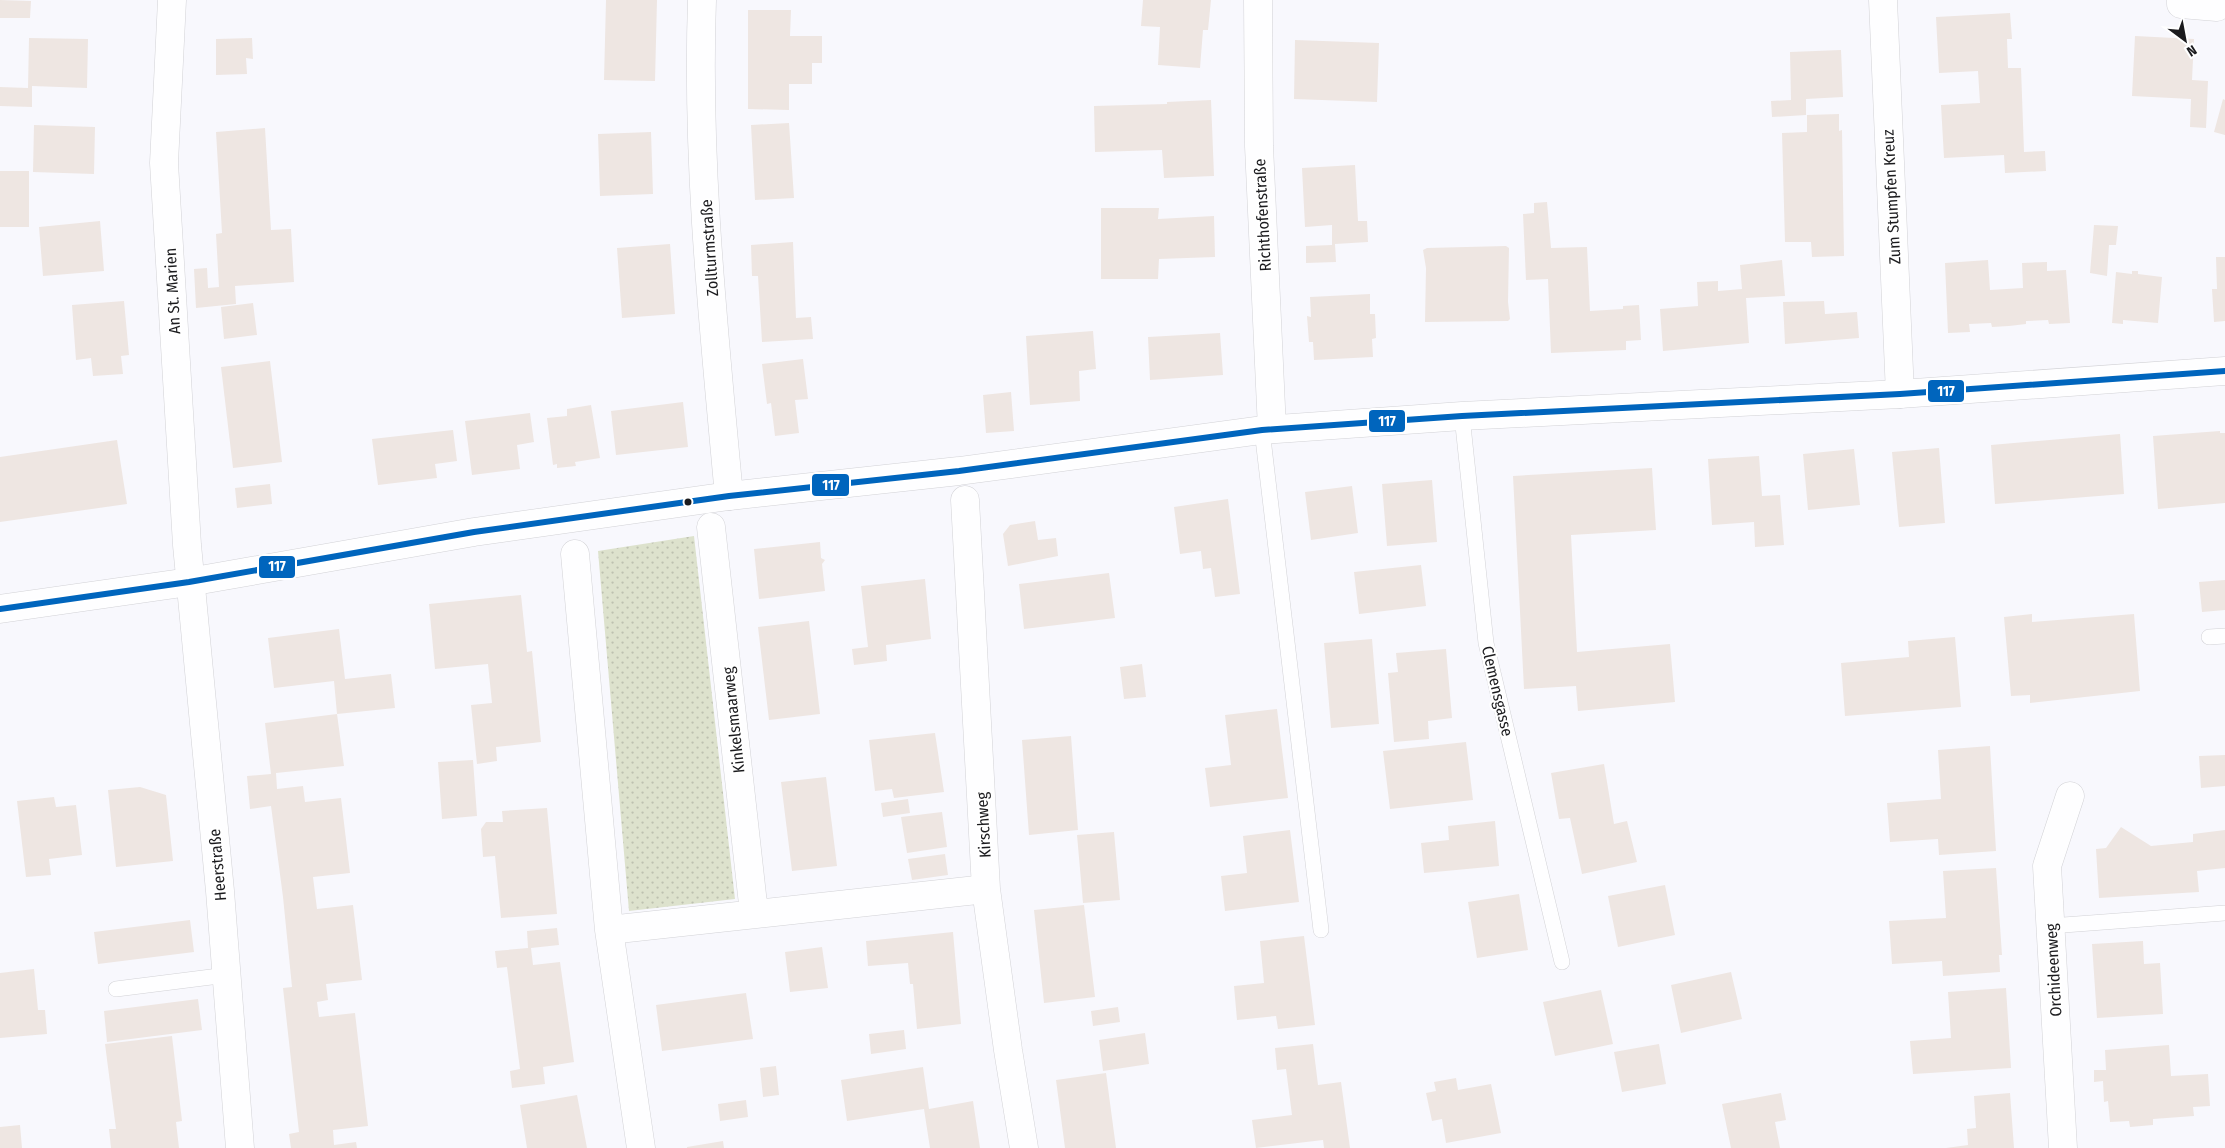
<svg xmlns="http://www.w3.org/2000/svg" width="2225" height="1148" font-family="'Fira Sans Condensed',sans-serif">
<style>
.grass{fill:url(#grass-dots)}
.building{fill:#eee6e2}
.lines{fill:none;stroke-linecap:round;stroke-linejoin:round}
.lane-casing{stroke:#d2d2d6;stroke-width:16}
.street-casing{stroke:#d2d2d6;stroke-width:29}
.secondary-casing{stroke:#d2d2d6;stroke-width:29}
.lane{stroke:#fefeff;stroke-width:15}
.street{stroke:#fefeff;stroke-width:28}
.secondary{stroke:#fefeff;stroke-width:28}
.bus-1-casing{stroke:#fff;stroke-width:10}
.bus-1{stroke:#0065bd;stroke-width:6}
.bus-dot{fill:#1b1b1e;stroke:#fff;stroke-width:2}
.labels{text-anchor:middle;stroke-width:4.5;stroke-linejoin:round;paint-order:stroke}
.street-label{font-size:16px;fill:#1b1b1e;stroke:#fff}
.line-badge{stroke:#fff;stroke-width:2}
.badge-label{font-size:14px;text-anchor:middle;font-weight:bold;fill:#fff}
</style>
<defs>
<pattern id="grass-dots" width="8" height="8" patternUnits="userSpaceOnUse" patternTransform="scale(1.25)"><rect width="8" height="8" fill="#dde2cd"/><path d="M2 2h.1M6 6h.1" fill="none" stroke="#bdc1b0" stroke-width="1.8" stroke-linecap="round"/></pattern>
</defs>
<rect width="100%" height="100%" fill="#f8f8fd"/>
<!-- grass -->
<path class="grass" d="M694 536 735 899 629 911 598 551Z"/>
<!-- building -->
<path class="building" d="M0 0 31 1 30 18H0Z
M606 0H657L655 81 604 80Z
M1143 0H1211L1208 30H1203L1200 68 1158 65 1160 27 1141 26Z
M748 10H791L790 36H822V63H812V84H789V110L748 109Z
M2010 13 2012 39H2007L2008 68H2021L2024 152 2045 151 2046 171 2005 173 2004 155 1944 158 1941 105 1980 103 1978 71 1939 73 1936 17Z
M2135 36 2194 39 2192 80 2208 81 2206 128 2190 127 2191 99 2132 96Z
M29 38 88 39 87 88 32 86V107L0 106V87L28 88Z
M252 38 253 59 246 58 247 74 216 75V39Z
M1295 40 1379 43 1377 102 1294 99Z
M1841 50 1843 97 1806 99V115L1772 117 1771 101 1791 100 1790 52Z
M2223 99 2225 100V135L2214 132Z
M1211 100 1214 176 1164 178 1162 150 1095 152 1094 106 1167 104V102Z
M1839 114V131L1842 130 1844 256 1812 257 1811 242H1785L1782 133 1807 132V115Z
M789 123 794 198 755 200 751 125Z
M34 125 95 127 94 174 33 172Z
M265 128 271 230 291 229 294 282 235 286 236 304 196 308 194 269 207 268 208 288 219 287 216 234 222 233 216 132Z
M651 132 653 194 600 196 598 134Z
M1355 165 1358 221H1367L1368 242 1335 244 1336 262 1306 263V246L1332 245V225L1305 227 1302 168Z
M0 171H29V227H0Z
M1547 202 1551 248 1587 247 1590 311 1623 309V306L1639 305 1641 340 1626 341V350L1551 353 1548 279 1526 280 1523 214 1534 213V203Z
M1101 208H1159L1158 219 1214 216 1215 257 1159 259 1158 279H1101Z
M100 221 104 271 43 276 39 227Z
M2094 225 2118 226 2116 245H2109L2107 276 2090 273Z
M793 242 796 318 811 317 813 339 762 342 758 276H752L751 245Z
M670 244 675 314 622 318 617 248Z
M1506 246 1509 248 1508 302 1510 319 1508 321 1425 322 1426 268 1423 250 1427 248Z
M2216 257H2225V321L2214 322 2212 289H2217Z
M1782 260 1785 296 1746 298 1749 343 1663 351 1660 309 1698 306 1697 282 1718 281V291L1742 289 1740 265Z
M1988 260 1990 290 2023 288 2022 263 2047 262V271L2066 270 2070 323 2049 324 2048 320 2026 321V324L2009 326 1992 327 1991 323 1969 324 1970 332 1948 333 1945 263Z
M2132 271H2138V274L2162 277 2158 323 2123 320V324L2112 323 2116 272 2132 274Z
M1370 294V314H1375L1376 338 1372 339 1373 357 1314 360 1313 342H1309L1307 316 1311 317 1310 297Z
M124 301 129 355 121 356 123 374 93 376 91 358 76 360 72 305Z
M1824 301 1825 314 1857 312 1859 338 1785 344 1783 302Z
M253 303 257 335 224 339 221 307Z
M1093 331 1096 369 1079 371 1080 401 1030 405 1026 336Z
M1220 333 1223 375 1150 380 1148 337Z
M803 359 808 399 795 400 799 433 775 436 771 403 767 404 762 364Z
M270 361 282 462 233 468 221 367Z
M1011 392 1014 431 986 433 983 395Z
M683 402 688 447 616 455 611 411Z
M591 405 600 458 575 462 576 466 557 468V464L553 465 547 418 567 416V409Z
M530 413 534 442 517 445 520 469 472 475 465 421Z
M453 430 457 461 435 464 437 478 378 485 372 439Z
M2220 431V433H2225V503L2158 509 2153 436Z
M2120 434 2124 494 1995 504 1991 445Z
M117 440 127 504 0 522V457Z
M1939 448 1945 523 1899 527 1892 452Z
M1854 449 1860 505 1808 510 1803 454Z
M1759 456 1762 496 1780 495 1784 545 1755 547 1754 522 1712 525 1708 459Z
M1652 468 1656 530 1571 535 1577 652 1670 644 1675 702 1578 711 1576 686 1524 689 1513 476Z
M1432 480 1437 542 1387 546 1382 484Z
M270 484 272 504 237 508 235 488Z
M1352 486 1358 533 1311 540 1305 492Z
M1228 499 1240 594 1215 597 1211 568 1203 569 1201 551 1180 554 1174 507Z
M1035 521 1038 540 1056 538 1058 556 1008 566 1003 534 1010 525Z
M820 542 821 558 825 560 822 564 825 591 759 599 754 549Z
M1421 565 1426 606 1359 614 1354 572Z
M1109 573 1115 618 1024 629 1019 584Z
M925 579 931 639 886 645 887 661 854 665 852 649 868 647 861 586Z
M2225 580V610L2202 612 2199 582Z
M521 595 527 652 532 651 541 742 496 747 497 761 477 764 471 705 492 703 488 664 435 669 429 604Z
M2032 614V622L2134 614 2140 691 2030 703V695L2011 696 2004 617Z
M809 621 820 714 769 720 758 627Z
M339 629 345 679 391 674 395 708 337 714 334 681 274 688 268 638Z
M1955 637 1961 707 1845 716 1841 663 1909 657 1908 641Z
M1372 639 1379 724 1331 728 1324 643Z
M1446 649 1452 718 1428 721 1429 739 1394 742 1388 673 1398 672 1396 653Z
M1142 664 1146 697 1124 699 1120 667Z
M1277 709 1288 798 1210 807 1205 768 1231 765 1225 715Z
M337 714 344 766 276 773 277 789 303 786 305 802 341 798 350 873 313 877 317 909 353 905 362 980 326 984 328 1000 317 1002 319 1017 355 1013 368 1126 333 1130 334 1145 356 1142 357 1148H291L289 1134 299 1132 283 988 292 987 283 897 271 806 250 809 247 776 271 774 265 723Z
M935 733 944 792 894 798 892 789 875 791 869 740Z
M1071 736 1078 830 1029 835 1022 740Z
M1466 742 1473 800 1390 809 1383 751Z
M1990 746 1996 851 1939 855 1938 839 1890 842 1887 803 1941 799 1938 750Z
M2225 755V786L2201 788 2199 756Z
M473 760 477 816 442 819 438 762Z
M1604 764 1614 824 1627 821 1637 862 1582 874 1570 818 1559 819 1551 773Z
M826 777 837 866 792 871 781 782Z
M140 787 166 795 173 861 116 867 108 790Z
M54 797 56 807 76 805 82 855 49 859 51 875 26 877 17 801Z
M908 799 910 813 883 817 881 803Z
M547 808 557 914 501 918 495 856 483 857 481 829 486 822H503L502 811Z
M942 812 947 847 907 853 901 817Z
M1495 821 1499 866 1424 873 1421 843 1449 840 1448 826Z
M2121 827 2151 846 2193 842V834L2225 830V868L2197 871 2199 892 2099 898 2096 849 2106 848Z
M1290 830 1299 902 1225 911 1221 876 1247 873 1243 836Z
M1114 832 1120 900 1083 903 1077 835Z
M945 854 948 875 912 880 908 859Z
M1996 868 2002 955H1999L2000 972 1943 976 1942 961 1892 964 1889 921 1946 918 1943 871Z
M1665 885 1675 935 1618 947 1608 896Z
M1519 894 1528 950 1477 958 1468 902Z
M1084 905 1095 997 1044 1003 1034 910Z
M190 920 194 952 98 964 94 932Z
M557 928 559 945 531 948 533 965 560 962 574 1062 543 1067 545 1084 512 1088 510 1071 520 1069 507 967 497 968 495 951 528 948 527 931Z
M953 932 961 1024 917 1029 913 984H910L908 963 868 966 866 941Z
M1304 936 1315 1025 1278 1029 1276 1016 1237 1020 1234 986 1264 983 1260 941Z
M2143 941 2144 964 2160 963 2163 1014 2097 1018 2092 944Z
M822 947 828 988 790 992 785 952Z
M34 969 38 1010H45L47 1034 0 1038V973Z
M1731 972 1742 1019 1681 1033 1671 985Z
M2006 988 2011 1068 1913 1074 1910 1041 1951 1038 1948 992Z
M1601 990 1613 1044 1555 1056 1543 1002Z
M746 993 753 1039 662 1051 656 1005Z
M198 999 202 1030 107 1042 104 1011Z
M1118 1007 1120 1022 1093 1026 1091 1011Z
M904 1030 906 1049 871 1054 869 1034Z
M1145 1033 1149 1064 1103 1071 1099 1040Z
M172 1036 182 1121 176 1122 179 1148H111L109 1129H116L105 1044Z
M1313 1044 1318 1085 1341 1082 1350 1148H1324L1323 1140 1256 1148 1252 1120 1292 1115 1286 1069 1277 1070 1275 1048Z
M1659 1044 1666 1084 1622 1092 1614 1052Z
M2169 1045 2171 1076 2208 1074 2210 1106 2193 1107 2194 1116 2153 1119V1125L2130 1127 2129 1121 2110 1122 2108 1101 2104 1102 2103 1081 2094 1082V1070H2106L2105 1050Z
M776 1066 779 1095 763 1097 760 1068Z
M923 1067 929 1109 973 1101 980 1148H930L924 1109 847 1121 841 1080Z
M1106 1073 1116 1148H1065L1056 1080Z
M1456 1078 1458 1090 1491 1084 1501 1133 1446 1143 1442 1119 1432 1121 1426 1093 1436 1091 1434 1082Z
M1781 1093 1786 1120 1775 1122 1780 1148H1731L1722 1104Z
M2010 1093 2014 1148H1946L1968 1145 1967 1129 1976 1128 1974 1096Z
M577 1095 587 1148H527L520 1105Z
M746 1100 748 1117 720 1121 718 1104Z
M20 1125 22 1148H0V1127Z
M723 1141 724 1148H687V1147Z"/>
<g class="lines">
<!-- lane casing -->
<g class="lane-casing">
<path id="lane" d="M1462 416 1486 643 1562 962
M1262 430 1321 930
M2209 637 2225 636
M2050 926 2225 913
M116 989 227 975"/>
</g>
<!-- street casing -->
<g class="street-casing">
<path id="street" d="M172 0 164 163 187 545 220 891 240 1148
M702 0C696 165 714 331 729 496
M1258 0 1259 146 1272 429
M1883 0 1900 394
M2181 0V4L2217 7V0
M965 500 986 889 1008 1050 1024 1148
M711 527 754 913
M575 554 609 930 641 1148
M609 930 986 889
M2063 1148 2047 866 2070 796"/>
</g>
<!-- secondary casing -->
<g class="secondary-casing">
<path id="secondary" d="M0 609 189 582 474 532 729 496 959 471 1262 430 1462 416 1900 394 2225 371"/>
</g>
<!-- lane -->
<use href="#lane" class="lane"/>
<!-- street -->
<use href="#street" class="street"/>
<!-- secondary -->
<use href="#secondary" class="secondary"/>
<!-- bus-1 casing -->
<g class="bus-1-casing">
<path id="bus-1" d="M0 609 189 582 474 532 729 496 959 471 1262 430 1462 416 1900 394 2225 371"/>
</g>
<!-- bus-1 -->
<use href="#bus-1" class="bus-1"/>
</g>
<!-- markers -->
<circle class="bus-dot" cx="688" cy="502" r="4.5"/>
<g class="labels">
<!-- street labels -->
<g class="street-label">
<text transform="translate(1891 197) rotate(-93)" y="6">Zum Stumpfen Kreuz</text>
<text transform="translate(1262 215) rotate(-93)" y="6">Richthofenstraße</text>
<text transform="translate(709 248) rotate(-94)" y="6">Zollturmstraße</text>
<text transform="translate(172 291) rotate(-93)" y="6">An St. Marien</text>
<text transform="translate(1498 691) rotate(77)" y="6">Clemensgasse</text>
<text transform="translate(733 720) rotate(-96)" y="6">Kinkelsmaarweg</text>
<text transform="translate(983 825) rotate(-93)" y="6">Kirschweg</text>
<text transform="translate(217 865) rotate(-95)" y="6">Heerstraße</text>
<text transform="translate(2053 970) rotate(-93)" y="6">Orchideenweg</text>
</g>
</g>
<g class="line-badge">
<rect x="1927" y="379" width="38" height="24" rx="5" fill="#0065bd"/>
<rect x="1368" y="409" width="38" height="24" rx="5" fill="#0065bd"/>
<rect x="811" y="473" width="39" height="24" rx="5" fill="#0065bd"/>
<rect x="258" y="555" width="38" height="24" rx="5" fill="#0065bd"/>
</g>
<g class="badge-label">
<text x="1946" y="396">117</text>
<text x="1387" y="426">117</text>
<text x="831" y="490">117</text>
<text x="277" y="571">117</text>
</g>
<!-- north arrow -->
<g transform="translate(2185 40) rotate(148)" stroke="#ffffff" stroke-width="4" paint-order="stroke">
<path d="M0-4L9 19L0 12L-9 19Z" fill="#1b1b1e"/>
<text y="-8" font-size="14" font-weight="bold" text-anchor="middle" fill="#1b1b1e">N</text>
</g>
</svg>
